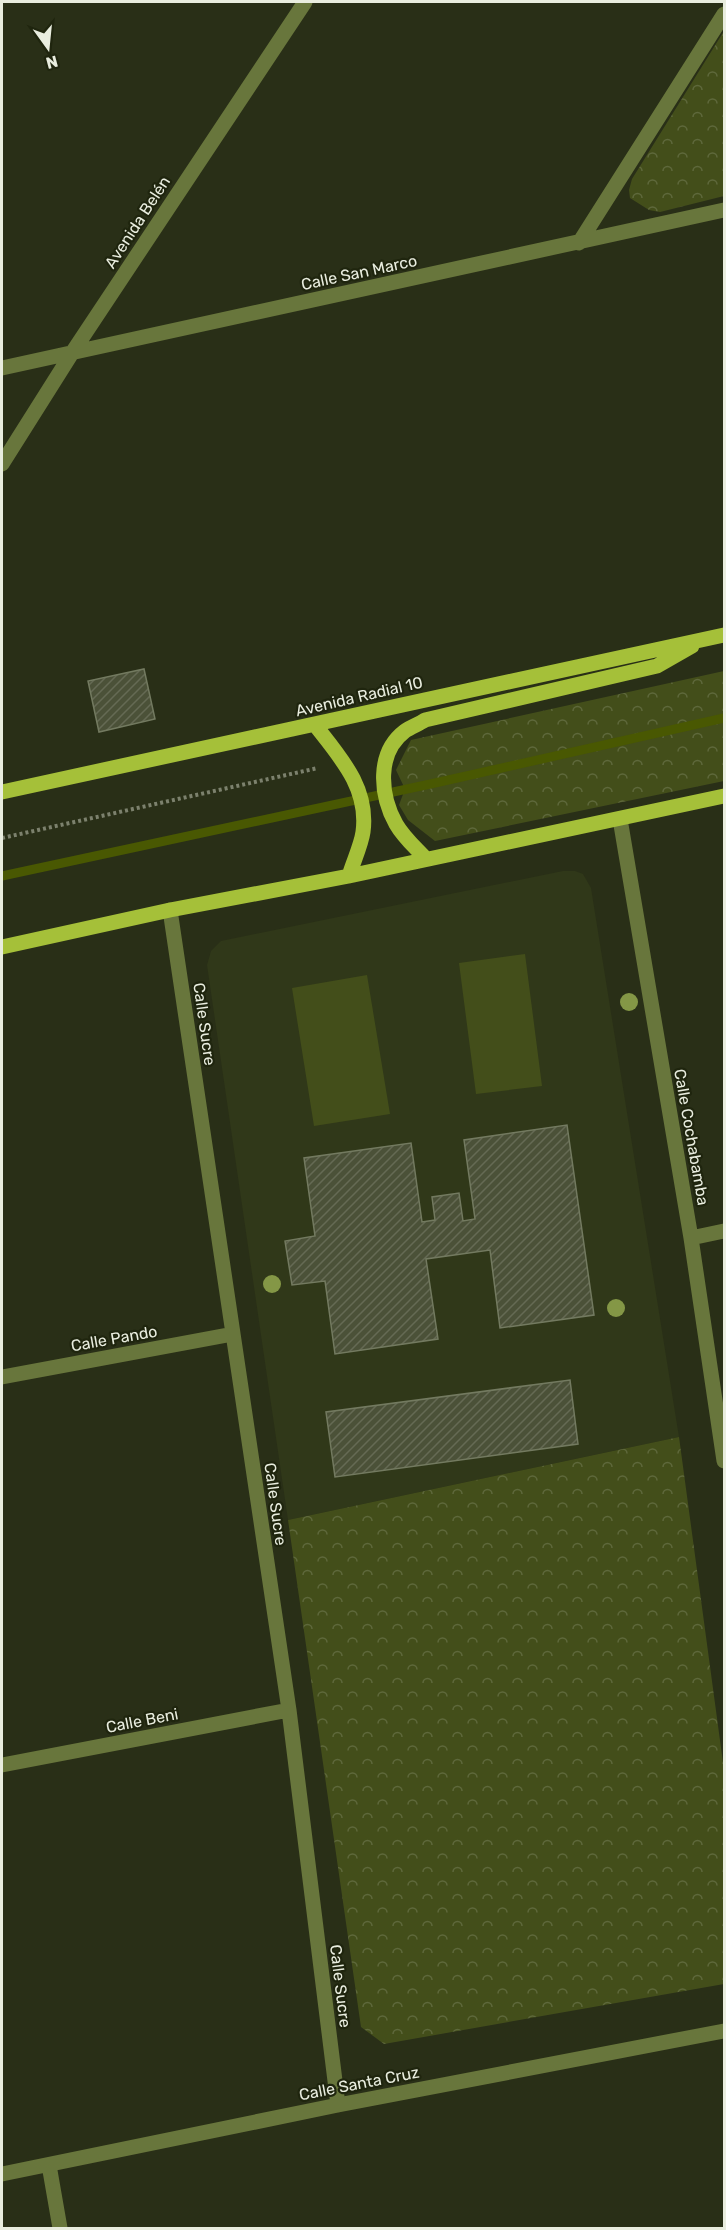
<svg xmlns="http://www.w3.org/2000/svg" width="726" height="2230" font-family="Rubik,sans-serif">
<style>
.built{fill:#303819}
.grass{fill:#434e1a}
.park{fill:url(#park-crowns)}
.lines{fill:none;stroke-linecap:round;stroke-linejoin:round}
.stream{stroke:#495802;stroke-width:9}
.building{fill:url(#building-hatch);stroke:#737a60;stroke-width:1.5}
.path{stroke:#7c816d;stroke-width:4;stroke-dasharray:3 3;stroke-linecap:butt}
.minor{stroke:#68763c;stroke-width:15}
.major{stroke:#a5c039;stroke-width:15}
.tree{fill:#849746}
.labels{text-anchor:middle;stroke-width:4.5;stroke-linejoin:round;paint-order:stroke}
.street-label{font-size:16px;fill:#e9eddf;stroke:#1f250e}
</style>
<defs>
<pattern id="park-crowns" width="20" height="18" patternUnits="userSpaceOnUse" patternTransform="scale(1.5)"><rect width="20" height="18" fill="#434e1a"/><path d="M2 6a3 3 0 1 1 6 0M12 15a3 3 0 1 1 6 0" fill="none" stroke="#5e683b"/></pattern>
<pattern id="building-hatch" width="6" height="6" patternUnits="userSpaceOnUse" patternTransform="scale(1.5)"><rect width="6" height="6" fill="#4b5138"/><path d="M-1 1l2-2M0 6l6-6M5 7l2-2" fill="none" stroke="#656a54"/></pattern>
</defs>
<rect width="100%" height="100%" fill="#292f17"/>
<!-- built -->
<path class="built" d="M563 871H575L583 874 591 888 679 1437 288 1520 207 965 211 951 221 941Z"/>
<!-- grass -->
<path class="grass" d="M525 954 542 1086 476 1094 459 963Z
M367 975 390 1114 314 1126 292 988Z"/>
<!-- park -->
<path class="park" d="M724 31V196L660 212 649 210 630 198 629 190 632 179Z
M724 671V781L435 841 408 820 399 805 405 789 396 770 411 740Z
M679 1437 724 1770V1984L384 2044 361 2027 288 1520Z"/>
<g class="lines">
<!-- stream -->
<path class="stream" d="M2 876 435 783 724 718"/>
</g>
<!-- building -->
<path class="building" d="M144 669 155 719 99 732 88 681Z
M567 1125 594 1315 500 1328 490 1250 426 1259 438 1339 335 1354 325 1281 292 1285 285 1241 315 1236 304 1158 411 1143 422 1222 435 1220 432 1197 459 1193 463 1221 475 1219 464 1140Z
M570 1380 578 1444 335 1477 326 1412Z"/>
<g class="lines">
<!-- path -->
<path class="path" d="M2 838 318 768"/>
<!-- minor -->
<path class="minor" d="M579 243 724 14
M2 368 724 210
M2 464 72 353 305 2
M620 819 691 1238 724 1461
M170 910 289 1710 338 2105
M691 1238 724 1231
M2 1377 233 1334
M2 1765 289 1710
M49 2165 60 2228
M2 2174 338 2105 724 2031"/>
<!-- major -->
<path class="major" d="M315 725C340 757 369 788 363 832 361 846 353 862 349 876
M2 792 724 635
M426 859C416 848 404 838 396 824 380 795 376 753 405 731 411 727 419 724 425 720L657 666 692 646
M2 947 170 910 349 876 724 796"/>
</g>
<!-- trees -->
<g class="tree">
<circle cx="629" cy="1002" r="9"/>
<circle cx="272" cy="1284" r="9"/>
<circle cx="616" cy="1308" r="9"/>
</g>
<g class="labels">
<!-- street labels -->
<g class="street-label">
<text transform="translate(137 222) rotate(-57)" y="6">Avenida Belén</text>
<text transform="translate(359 272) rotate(-12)" y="6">Calle San Marco</text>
<text transform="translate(359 696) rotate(-13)" y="6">Avenida Radial 10</text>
<text transform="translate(205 1024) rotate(82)" y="6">Calle Sucre</text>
<text transform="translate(692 1137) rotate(80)" y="6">Calle Cochabamba</text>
<text transform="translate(114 1338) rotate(-10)" y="6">Calle Pando</text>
<text transform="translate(276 1504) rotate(82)" y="6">Calle Sucre</text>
<text transform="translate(142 1720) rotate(-11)" y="6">Calle Beni</text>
<text transform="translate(341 1986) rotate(83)" y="6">Calle Sucre</text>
<text transform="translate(359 2083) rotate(-11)" y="6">Calle Santa Cruz</text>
</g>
</g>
<!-- border -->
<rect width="726" height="2230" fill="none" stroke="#e9eddf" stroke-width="6"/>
<!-- north arrow -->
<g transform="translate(48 48) rotate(165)" stroke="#1f250e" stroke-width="4.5" paint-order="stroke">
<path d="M0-4.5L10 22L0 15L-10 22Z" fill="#e9eddf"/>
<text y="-9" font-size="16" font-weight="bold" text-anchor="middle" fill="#e9eddf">N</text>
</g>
</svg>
